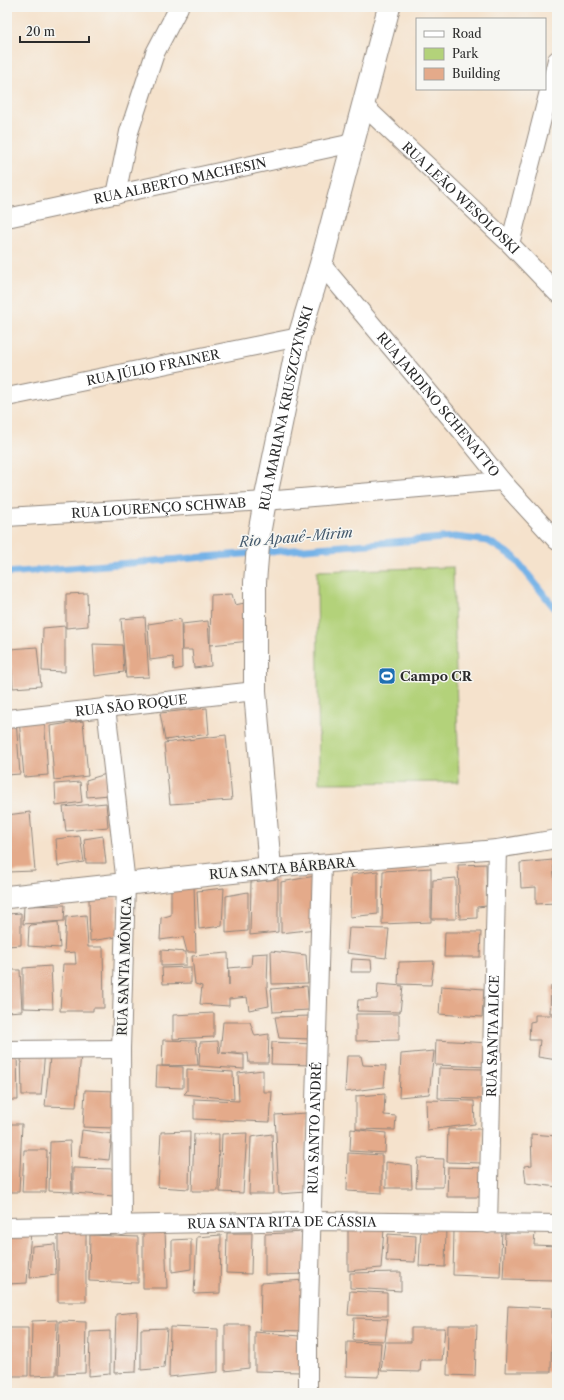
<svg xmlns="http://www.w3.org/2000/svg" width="564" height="1400" font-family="'Libre Caslon Text',serif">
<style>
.green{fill:#b3d27a;stroke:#6f7e52}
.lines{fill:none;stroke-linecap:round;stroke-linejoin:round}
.stream{stroke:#75b2e7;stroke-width:7}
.building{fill:#e4aa8a}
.street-casing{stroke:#90867c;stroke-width:20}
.secondary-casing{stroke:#90867c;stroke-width:24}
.street{stroke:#fff;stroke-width:18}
.secondary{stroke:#fff;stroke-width:22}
.labels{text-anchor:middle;stroke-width:3;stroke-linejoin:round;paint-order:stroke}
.street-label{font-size:13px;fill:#2b2b2b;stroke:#f6f6f2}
.poi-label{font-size:13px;font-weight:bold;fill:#2b2b2b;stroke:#f6f6f2;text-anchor:start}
.water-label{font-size:14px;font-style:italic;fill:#455a6d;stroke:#f6f6f2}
</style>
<rect width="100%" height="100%" fill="#f6f6f2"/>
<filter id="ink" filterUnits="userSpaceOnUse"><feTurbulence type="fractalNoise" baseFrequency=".025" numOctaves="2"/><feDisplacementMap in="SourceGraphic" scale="8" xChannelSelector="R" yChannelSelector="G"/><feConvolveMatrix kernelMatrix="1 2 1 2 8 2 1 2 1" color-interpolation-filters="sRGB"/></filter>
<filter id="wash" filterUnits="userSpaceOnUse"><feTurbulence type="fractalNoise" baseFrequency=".012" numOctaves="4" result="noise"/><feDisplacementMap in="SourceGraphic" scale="16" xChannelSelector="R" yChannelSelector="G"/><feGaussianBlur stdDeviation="0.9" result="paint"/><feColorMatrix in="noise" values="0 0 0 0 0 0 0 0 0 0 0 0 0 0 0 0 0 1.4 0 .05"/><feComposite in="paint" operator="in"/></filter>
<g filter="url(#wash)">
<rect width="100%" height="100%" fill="#f5e2cc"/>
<!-- green -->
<path class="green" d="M453 567 459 782 319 783 317 571Z"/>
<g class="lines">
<!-- stream -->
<path class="stream" d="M7 573 455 537 488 541 514 557 557 611"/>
</g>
<g id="blocks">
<!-- building -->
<path class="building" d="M87 593 88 626 66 628V594Z
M232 594 235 605 249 602 250 641 210 645 211 595Z
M145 617 149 677 126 678 121 619Z
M181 619 182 668 174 670 173 657 150 660 148 624Z
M208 621 211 666 194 668 192 650H182V624Z
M65 626V672L42 671 43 628Z
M93 644 122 645 124 672 95 676Z
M37 647 41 686 13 688 10 649Z
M7 662H10L11 688H7Z
M207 708 209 734 165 740 160 713Z
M44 716 48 775 24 777 19 719Z
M16 720 20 774 7 775V721Z
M83 721 88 776 54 780 50 726Z
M226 735 232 800 170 804 164 743Z
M106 774 109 795 87 797 86 780Z
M80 782 82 802 56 806 55 784Z
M106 803 108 827 66 831 63 807Z
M30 812 35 871 7 872V815Z
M80 836 84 862 58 866 56 839Z
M103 836 106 863H86L84 839Z
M553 860 556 903 536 904V887L521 888 520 863Z
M486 864 487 906 477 907V918L460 919 458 865Z
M431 868V922L382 924 383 871Z
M378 871V914L350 917 351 874Z
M315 876 316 929 281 933V882Z
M456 878V919H432L433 880Z
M278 879V932L250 935 251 882Z
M194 886 196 952H187L183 937 160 940 161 918 171 915V889Z
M224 888 222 926 199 929 197 891Z
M248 892V931L226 933V896Z
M117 897V937L90 941 89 899Z
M65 905 64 921 23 924 24 906Z
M21 913V945L7 946V914Z
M86 915 88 947H103L104 1008H93V1011H60L63 964H76L75 952 64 953 66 917Z
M58 922 60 948 28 946 29 927 31 925Z
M349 928 389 929 386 958 347 953Z
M445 932H481L480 957H444Z
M161 950 186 952V965L161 966Z
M271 951 306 955 308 983 272 984Z
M228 953 229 986V968L251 966 252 954 268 953 267 986 269 1006 249 1010 247 997 229 999V1006L200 1004 202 986 195 984 192 956Z
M352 959 371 960 372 972H351Z
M434 961 431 985 398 984 399 962Z
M51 966 53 1009 23 1008V968Z
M191 967V983L163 984 162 968Z
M7 970H20L22 1011 7 1012Z
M378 984 403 986 400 1012 357 1011 358 1000 377 999Z
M307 986 309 1010 273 1012 271 989Z
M441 986 484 989 482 1017 439 1014Z
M551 986H557V1013H550Z
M214 1013V1037L173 1039V1015Z
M356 1014H399V1040L356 1041Z
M535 1015H556L557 1060 538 1057 540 1040H529L530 1022 535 1021Z
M310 1016 312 1039 279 1038 275 1017Z
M223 1022H250L255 1036 269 1034 268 1063H249L248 1053H222L244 1055V1069L199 1066 200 1042 218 1041 219 1053H220Z
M163 1040 196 1041 198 1065 162 1066Z
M436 1040 490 1043 489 1067 435 1065Z
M272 1042 313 1044 312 1065 271 1064Z
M45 1051 41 1095H22L21 1053Z
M434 1051 429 1094 399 1097 401 1054Z
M17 1052 18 1100H7V1053Z
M81 1054 76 1107 45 1106 50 1057Z
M347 1056H361L363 1065 386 1066 384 1087 345 1092Z
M157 1066 183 1067V1088L156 1087Z
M439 1068 483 1069 482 1099 438 1098Z
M187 1069 233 1072 234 1099 184 1094 187 1091Z
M263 1070V1092H272L270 1122 194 1119V1099L239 1101 238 1073Z
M85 1090 116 1091 114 1128 83 1127Z
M385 1094 384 1115 396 1116 395 1130 356 1129V1096Z
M426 1100 474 1101 475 1124 427 1130Z
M306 1113V1192L279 1194 275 1115Z
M7 1124H22L19 1192H7Z
M351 1129 386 1133 385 1153 350 1151Z
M448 1129H482L481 1163 447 1162Z
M82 1130 112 1134 109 1160 79 1157Z
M190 1131 189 1189 159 1187 158 1186 161 1132Z
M247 1133 243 1193 220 1192 222 1134Z
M194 1134H219L218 1191H192Z
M272 1134 274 1194H249L251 1137Z
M531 1134 557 1136V1187L526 1183 524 1166 532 1165Z
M70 1141 72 1192 49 1191 50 1142Z
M24 1150H47L46 1192H22Z
M348 1153 382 1155V1193L347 1191Z
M418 1158 444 1159 443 1187H416Z
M386 1162 411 1165 412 1188H386Z
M448 1167 486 1168 485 1197H447Z
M73 1168 116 1169 114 1196 73 1193Z
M421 1227H446L445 1267 419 1266Z
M348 1228 384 1229 381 1268 348 1271Z
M58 1229H86V1302H58Z
M165 1229 167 1288H143V1231Z
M454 1230H502L500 1277 453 1275Z
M31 1231 27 1283 7 1284V1232Z
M305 1232 307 1274 265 1275V1234Z
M535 1232 534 1245 557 1246 556 1280 503 1279 505 1233Z
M227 1233H252L251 1274 226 1273Z
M388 1234 416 1236 415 1262 386 1261Z
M90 1235 138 1237V1283L89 1281Z
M221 1235 220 1293 194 1294 197 1237Z
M191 1239V1269L172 1272V1240Z
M55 1244 56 1275 30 1278 32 1246Z
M401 1272V1291L350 1288V1273Z
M305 1280 304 1331 260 1330 261 1283Z
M350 1291 387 1293V1316L348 1315Z
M508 1306 552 1308 551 1372H505Z
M138 1312 136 1372 114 1373 116 1314Z
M354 1318 388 1319 385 1341 353 1340Z
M57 1320 56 1375 31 1376 32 1321Z
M59 1321 86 1322 85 1373 58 1374Z
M225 1325H249V1368L225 1371Z
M448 1325H477L475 1376 447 1375Z
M170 1327 218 1329V1372L169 1377Z
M7 1328H28V1376H7Z
M167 1328 164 1368 141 1370V1329Z
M411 1328H445L442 1360H421L420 1372 381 1371 385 1342H411Z
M110 1331V1374L89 1376 90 1332Z
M255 1332 299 1336 301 1372 255 1371Z
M347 1342 381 1343 379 1377 346 1376Z"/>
</g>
</g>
<g filter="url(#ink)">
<use href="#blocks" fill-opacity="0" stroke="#90867c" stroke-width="1"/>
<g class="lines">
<!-- street casing -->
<g class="street-casing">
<g id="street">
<path id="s1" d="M363 105 510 244 557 293"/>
<path d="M116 195 129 132 155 53 179 7"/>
<path id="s2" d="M7 218 353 143"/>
<path d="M510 244 557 60"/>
<path id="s3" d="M321 264 464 434 502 481 557 541"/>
<path id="s4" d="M7 397 299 337"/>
<path id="s5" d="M7 517 265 501 502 481"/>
<path d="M106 707 126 884 121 1049 122 1226"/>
<path id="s6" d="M7 719 255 691"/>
<path d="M270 868 497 849 557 839"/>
<path d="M7 1050 121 1049"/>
<path id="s7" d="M488 1224 497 849"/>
<path id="s8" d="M7 1227 312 1221 557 1224"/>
<path id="s9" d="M308 1393V1339L322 864"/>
</g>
</g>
<!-- secondary casing -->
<g class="secondary-casing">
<g id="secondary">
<path id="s10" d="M7 897 270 868 255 691V582L259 534 265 501 299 337 321 264 389 7"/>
</g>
</g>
<!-- street -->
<use href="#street" class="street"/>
<!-- secondary -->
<use href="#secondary" class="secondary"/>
</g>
</g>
<!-- icons -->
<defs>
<g id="stadium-square" transform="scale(0.9)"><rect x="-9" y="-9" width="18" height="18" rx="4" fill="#1f6fb2" stroke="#f6f6f2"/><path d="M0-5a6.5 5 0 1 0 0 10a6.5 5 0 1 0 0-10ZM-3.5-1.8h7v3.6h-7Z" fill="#fff"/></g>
</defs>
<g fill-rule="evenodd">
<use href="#stadium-square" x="387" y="676"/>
</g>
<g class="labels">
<!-- street labels -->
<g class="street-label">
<text dy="5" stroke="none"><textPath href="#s2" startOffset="177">RUA ALBERTO MACHESIN</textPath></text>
<text dy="5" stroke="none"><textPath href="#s1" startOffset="135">RUA LEÃO WESOLOSKI</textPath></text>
<text dy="5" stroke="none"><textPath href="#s4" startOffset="149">RUA JÚLIO FRAINER</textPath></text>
<text dy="5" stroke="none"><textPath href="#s3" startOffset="183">RUA JARDINO SCHENATTO</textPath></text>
<text dy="5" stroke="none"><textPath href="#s10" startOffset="728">RUA MARIANA KRUSZCZYNSKI</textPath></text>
<text dy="5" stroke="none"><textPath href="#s5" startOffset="152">RUA LOURENÇO SCHWAB</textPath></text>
<text dy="5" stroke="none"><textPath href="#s6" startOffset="125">RUA SÃO ROQUE</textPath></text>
<text transform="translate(282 868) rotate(-5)" y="5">RUA SANTA BÁRBARA</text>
<text transform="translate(124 966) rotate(-88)" y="5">RUA SANTA MÔNICA</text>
<text dy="5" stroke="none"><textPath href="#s7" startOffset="188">RUA SANTA ALICE</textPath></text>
<text dy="5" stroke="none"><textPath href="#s9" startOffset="265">RUA SANTO ANDRÉ</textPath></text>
<text dy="5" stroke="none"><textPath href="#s8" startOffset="275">RUA SANTA RITA DE CÁSSIA</textPath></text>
</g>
<!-- poi labels -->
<g class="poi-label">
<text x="400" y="681">Campo CR</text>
</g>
<!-- water labels -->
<g class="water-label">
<text transform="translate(296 537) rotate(-5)" y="5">Rio Apauê-Mirim</text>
</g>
</g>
<!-- margin -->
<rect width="564" height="1400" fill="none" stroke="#f6f6f2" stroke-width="24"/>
<!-- legend -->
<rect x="416" y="18" width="130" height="72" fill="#f6f6f2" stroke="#a5a5a2"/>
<rect x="424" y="31" width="20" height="6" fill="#ffffff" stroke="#a5a5a2"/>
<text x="452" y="38" font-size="12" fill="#2b2b2b">Road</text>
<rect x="424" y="48" width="20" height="12" fill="#b3d27a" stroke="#a5a5a2"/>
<text x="452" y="58" font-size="12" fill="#2b2b2b">Park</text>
<rect x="424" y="68" width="20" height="12" fill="#e4aa8a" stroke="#a5a5a2"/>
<text x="452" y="78" font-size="12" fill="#2b2b2b">Building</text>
<!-- scale -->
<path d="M20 36v6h69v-6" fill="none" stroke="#2b2b2b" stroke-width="2"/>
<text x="26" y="36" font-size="12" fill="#2b2b2b" stroke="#f6f6f2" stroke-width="3" paint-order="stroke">20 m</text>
</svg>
